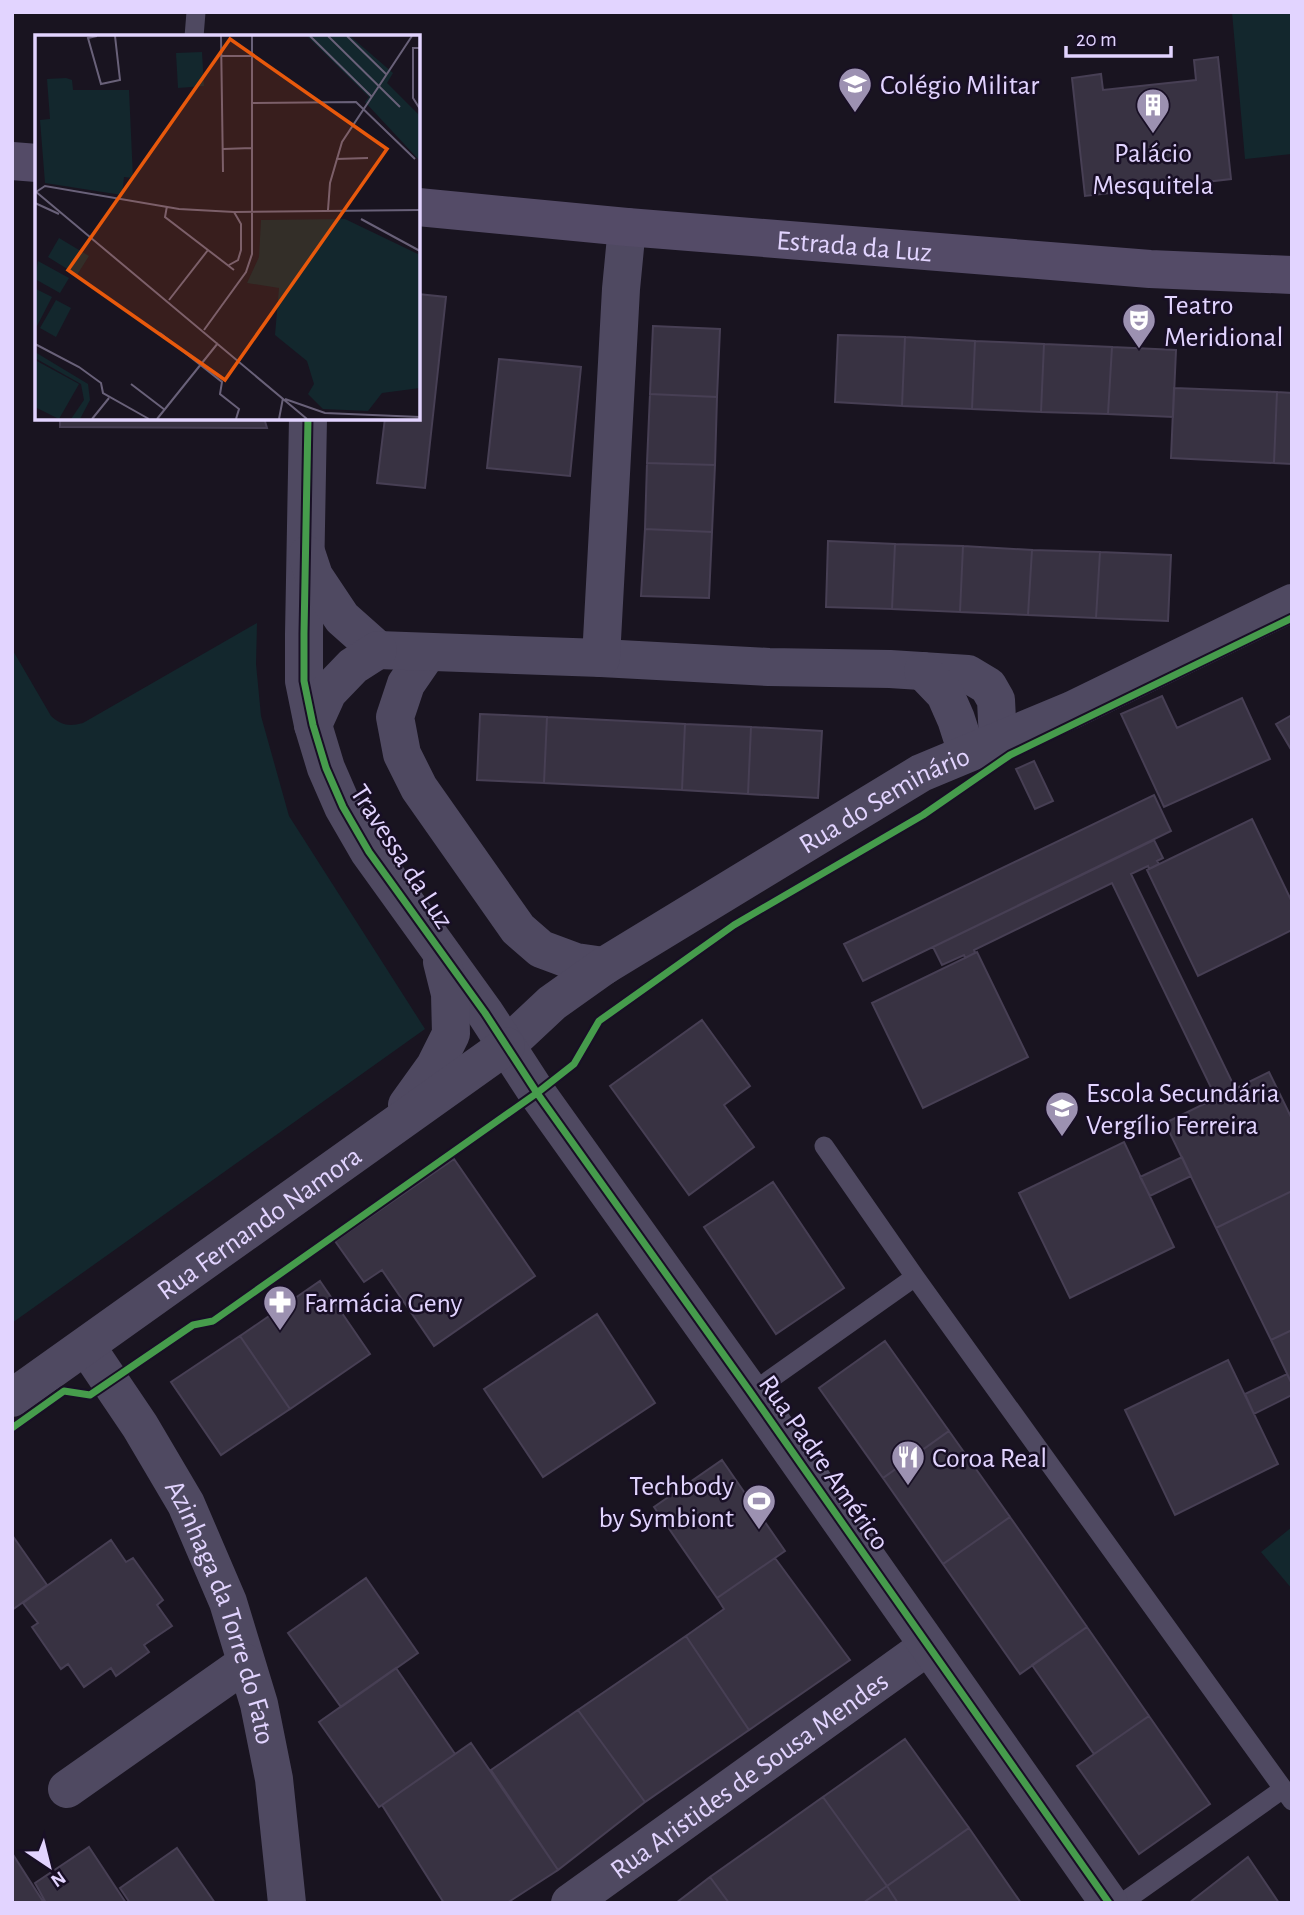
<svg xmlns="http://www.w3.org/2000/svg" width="1304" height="1915" font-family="'Alegreya Sans',sans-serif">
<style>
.green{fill:#13272d}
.building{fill:#383242;stroke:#473f54;stroke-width:2}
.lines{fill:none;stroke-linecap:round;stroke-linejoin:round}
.service{stroke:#4f4961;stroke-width:19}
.minor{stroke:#4f4961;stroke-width:38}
.tertiary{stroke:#4f4961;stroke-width:38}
.secondary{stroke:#544b67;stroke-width:38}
.cycleway-casing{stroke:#180f25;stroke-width:11}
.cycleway{stroke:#469c4c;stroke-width:7}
.labels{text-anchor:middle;stroke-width:5;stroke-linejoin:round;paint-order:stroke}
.poi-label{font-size:28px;fill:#e2d4ff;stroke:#180f25;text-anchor:start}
.street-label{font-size:28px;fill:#e2d4ff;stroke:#180f25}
.inset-road{fill:none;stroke:#696179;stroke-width:2}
.view{fill:#e8590c;fill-opacity:0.15;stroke:#e8590c;stroke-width:3.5}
.inset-edge{fill:none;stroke:#e2d4ff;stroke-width:3.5}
</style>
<rect width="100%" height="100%" fill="#191420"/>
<!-- green -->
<path class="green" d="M1232 12H1292V154L1245 159Z
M257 623 256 664 261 716 289 816 425 1029 12 1323V649L51 716C61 725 69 727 83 723Z
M1292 1527V1589L1261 1552Z"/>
<!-- building -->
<path class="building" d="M1218 57 1231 179 1085 196 1072 78 1101 74 1103 90 1196 80 1194 60Z
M418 294 446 297 425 488 377 483 385 418H418Z
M653 326 720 329 717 397 650 394Z
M838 335 905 337 902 406 835 402Z
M905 337 975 341 972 409 902 406Z
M975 341 1044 344 1041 412 972 409Z
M1044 344 1112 347 1108 414 1041 412Z
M1112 347 1176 350 1173 417 1108 414Z
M499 359 581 367 570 476 487 468Z
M1174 388 1277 392 1274 463 1171 458Z
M1277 392 1292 393V464L1274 463Z
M650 394 717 397 715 465 647 463Z
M60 418H264L267 428 60 427Z
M647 463 715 465 712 532 645 529Z
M645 529 712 532 709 598 641 596Z
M828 541 895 544 892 609 826 607Z
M895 544 963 546 960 612 892 609Z
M963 546 1032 550 1028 615 960 612Z
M1032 550 1100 552 1096 618 1028 615Z
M1100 552 1171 555 1168 621 1096 618Z
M1162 696 1177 728 1242 698 1270 759 1164 807 1121 714Z
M480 714 547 717 544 783 477 780Z
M1292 715V751L1276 724Z
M547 717 685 724 682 790 544 783Z
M685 724 751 727 748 794 682 790Z
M751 727 822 731 818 798 748 794Z
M1034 761 1053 801 1035 809 1016 769Z
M1154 795 1171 831 863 981 844 944Z
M1252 819 1292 902V930L1198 976 1147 870Z
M1154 840 1163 858 1157 861 1159 864 1149 869 1148 866 1131 874 1235 1088 1216 1098 1112 883 974 950 975 953 965 958 964 955 942 965 933 947Z
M977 952 1028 1057 923 1108 872 1003Z
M702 1020 750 1086 724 1105 754 1147 689 1195 610 1086Z
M1269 1072 1292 1119V1191L1216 1228 1165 1123Z
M1124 1142 1174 1247 1070 1298 1019 1193Z
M1182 1157 1191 1176 1150 1196 1140 1177Z
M454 1159 535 1276 434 1346 382 1270 364 1282 335 1241Z
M773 1182 844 1288 776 1334 704 1227Z
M1292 1191V1330L1271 1340 1216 1228Z
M320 1281 370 1354 290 1409 240 1336Z
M597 1314 655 1403 543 1477 484 1389Z
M1292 1330V1384L1271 1340Z
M240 1336 290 1409 221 1455 171 1382Z
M885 1341 949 1431 883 1478 819 1388Z
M1228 1360 1278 1464 1175 1515 1125 1410Z
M1287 1374 1292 1384V1395L1254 1414 1245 1394Z
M949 1431 1010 1517 943 1564 883 1478Z
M722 1460 785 1551 717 1598 654 1507Z
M1010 1517 1087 1627 1020 1674 943 1564Z
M12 1535 47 1585 12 1610Z
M111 1540 126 1562 133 1558 163 1600 157 1605 172 1626 144 1645 149 1652 116 1676 111 1668 84 1687 68 1664 61 1669 32 1627 38 1623 23 1603Z
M775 1558 850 1660 749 1730 686 1636 724 1609 717 1598Z
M366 1578 418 1653 341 1707 288 1633Z
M1087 1627 1149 1716 1094 1754 1032 1665Z
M686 1636 749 1730 645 1802 578 1710Z
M396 1668 455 1754 379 1807 319 1722Z
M578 1710 645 1802 558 1870 491 1770Z
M1149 1716 1210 1804 1139 1854 1077 1766Z
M905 1739 969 1828 887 1886 823 1797Z
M471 1743 558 1870 507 1903H444L382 1805Z
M823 1797 887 1886 863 1903H729L710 1877Z
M969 1828 1021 1903H898L887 1886Z
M89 1847 126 1903H46L35 1883Z
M177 1848 215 1903H130L120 1888Z
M12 1853 44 1903H12Z
M1248 1857 1279 1903H1189Z
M710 1877 729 1903H676Z
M887 1886 898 1903H863Z"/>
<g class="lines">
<!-- service -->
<path class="service" d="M194 37 196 12
M824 1146 915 1277 1292 1801
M751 1393 915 1277
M1122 1903 1283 1789"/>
<!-- minor -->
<g class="minor">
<path d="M428 652 406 684 395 717 402 754 419 788 518 929 541 949 576 962 604 966"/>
<path d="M601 658 769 667 890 669 968 674 988 686 996 700 998 740"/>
<path d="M923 671 945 694 956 719 967 753"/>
<path id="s1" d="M506 1046 552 1003 604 966 921 773 1072 710 1292 603"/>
<path id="s2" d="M86 1346 140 1426 186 1504 228 1602 259 1704 274 1779 287 1903"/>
<path d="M67 1789 246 1663"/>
<path id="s3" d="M570 1903 928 1646"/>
</g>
<!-- tertiary -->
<g class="tertiary">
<path d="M308 418 304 634V681L313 725 326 768 343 807 369 852 485 1013 537 1093 751 1393 1109 1903"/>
<path d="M307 555 314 576 342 618 378 650"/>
<path d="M378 650 601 658 621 289 627 227"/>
<path d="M313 725 328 692 353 666 378 650"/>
<path d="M407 1105 435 1066 451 1034 450 994 442 962"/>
<path id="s4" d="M12 1398 506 1046"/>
</g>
<!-- secondary -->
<g class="secondary">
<path d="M12 161 37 163"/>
<path id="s5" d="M418 207 627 227 1150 269 1292 275"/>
</g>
<!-- cycleway casing -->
<g class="cycleway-casing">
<path id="cycleway" d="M308 418 304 634V681L313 725 326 768 343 807 369 852 485 1013 537 1093 751 1393 1109 1903
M12 1428 64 1391 90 1395 193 1325 213 1321 537 1093 574 1064 599 1021 734 925 923 815 1010 755 1292 618"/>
</g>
<!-- cycleway -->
<use href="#cycleway" class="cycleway"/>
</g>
<!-- icons -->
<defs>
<g id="school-pin" transform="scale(1.75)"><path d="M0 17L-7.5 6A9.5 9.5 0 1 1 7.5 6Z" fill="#9c91b1" stroke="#180f25"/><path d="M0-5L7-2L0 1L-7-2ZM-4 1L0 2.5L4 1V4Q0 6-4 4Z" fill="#fff"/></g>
<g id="building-pin" transform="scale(1.75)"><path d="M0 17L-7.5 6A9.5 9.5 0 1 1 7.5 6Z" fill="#9c91b1" stroke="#180f25"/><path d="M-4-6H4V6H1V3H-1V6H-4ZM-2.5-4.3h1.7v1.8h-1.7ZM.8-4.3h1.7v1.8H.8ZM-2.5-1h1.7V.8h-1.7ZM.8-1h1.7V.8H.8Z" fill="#fff"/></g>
<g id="theatre-pin" transform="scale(1.75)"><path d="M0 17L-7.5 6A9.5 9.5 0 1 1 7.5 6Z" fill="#9c91b1" stroke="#180f25"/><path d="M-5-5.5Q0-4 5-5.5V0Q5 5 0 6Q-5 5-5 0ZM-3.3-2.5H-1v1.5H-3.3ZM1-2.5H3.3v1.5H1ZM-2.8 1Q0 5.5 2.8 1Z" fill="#fff"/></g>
<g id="pharmacy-pin" transform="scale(1.75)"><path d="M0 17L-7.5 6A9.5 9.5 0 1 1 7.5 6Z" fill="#9c91b1" stroke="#180f25"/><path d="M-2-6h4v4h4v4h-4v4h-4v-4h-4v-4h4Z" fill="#fff"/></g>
<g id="restaurant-pin" transform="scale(1.75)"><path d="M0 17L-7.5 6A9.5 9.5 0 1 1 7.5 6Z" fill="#9c91b1" stroke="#180f25"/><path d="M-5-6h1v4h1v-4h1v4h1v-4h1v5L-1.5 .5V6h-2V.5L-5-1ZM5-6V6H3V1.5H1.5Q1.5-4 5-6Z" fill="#fff"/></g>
<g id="stadium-pin" transform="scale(1.75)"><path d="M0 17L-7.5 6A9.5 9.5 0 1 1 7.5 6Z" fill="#9c91b1" stroke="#180f25"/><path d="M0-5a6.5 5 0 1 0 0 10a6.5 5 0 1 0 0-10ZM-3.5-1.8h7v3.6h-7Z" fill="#fff"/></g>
</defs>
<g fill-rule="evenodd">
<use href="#school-pin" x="855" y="84"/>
<use href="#building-pin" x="1153" y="105"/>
<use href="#theatre-pin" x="1139" y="320"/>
<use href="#school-pin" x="1062" y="1108"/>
<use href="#pharmacy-pin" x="280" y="1302"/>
<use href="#restaurant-pin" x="908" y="1457"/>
<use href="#stadium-pin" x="759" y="1501"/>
</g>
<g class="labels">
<!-- poi labels -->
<g class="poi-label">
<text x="880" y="94">Colégio Militar</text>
<text x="1153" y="162" text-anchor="middle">Palácio<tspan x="1153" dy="32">Mesquitela</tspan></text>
<text x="1164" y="314">Teatro<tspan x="1164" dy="32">Meridional</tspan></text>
<text x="1086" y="1102">Escola Secundária<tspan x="1086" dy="32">Vergílio Ferreira</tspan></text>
<text x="304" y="1312">Farmácia Geny</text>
<text x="932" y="1467">Coroa Real</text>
<text x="734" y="1495" text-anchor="end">Techbody<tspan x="734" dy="32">by Symbiont</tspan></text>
</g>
<!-- street labels -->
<g class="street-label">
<text dy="10" stroke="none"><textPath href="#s5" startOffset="438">Estrada da Luz</textPath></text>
<text dy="10" stroke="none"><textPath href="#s1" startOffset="453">Rua do Seminário</textPath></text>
<text transform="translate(403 856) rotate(57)" y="10">Travessa da Luz</text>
<text dy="10" stroke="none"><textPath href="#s4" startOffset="303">Rua Fernando Namora</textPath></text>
<text transform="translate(825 1462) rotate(55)" y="10">Rua Padre Américo</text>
<text dy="10" stroke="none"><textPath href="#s2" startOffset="301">Azinhaga da Torre do Fato</textPath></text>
<text dy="10" stroke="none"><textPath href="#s3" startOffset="220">Rua Aristides de Sousa Mendes</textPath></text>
</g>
</g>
<!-- overview -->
<g transform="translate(35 35)">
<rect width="385" height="385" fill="#191420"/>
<path d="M272 1H315L358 38 352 48 385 81V126L330 67 334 62ZM167 17 169 51 143 53 141 18ZM31 43 37 45 38 55H94L98 143 89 142 87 160 10 148 5 85 15 84 12 44ZM310 184 385 220V353L347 358 333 376 288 374 273 359 279 349 272 326 240 300 244 253 212 248 224 222 226 185ZM24 203 54 221 42 240 13 222ZM3 226 34 243 25 258 0 244ZM1 254 17 262 2 291 0 290ZM21 265 36 273 21 302 5 293ZM0 317 53 349 55 365 45 384H36L49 365 46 349 0 323ZM0 325 44 349 24 384 0 372Z" fill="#13272d"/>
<path class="inset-road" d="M62 1 53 3 66 49 85 45 80 1M186 1 188 137M275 1 337 62M293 1 365 72M312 1 352 40M385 13H378V63L385 74M187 21H217M217 68 321 67 380 124M188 114 217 113M301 124 333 123M0 156 272 384M1 157 10 151 144 174 199 177 385 175M0 168 24 179M132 171 130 182 199 235M293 175 295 148 307 107 377 1M326 184 385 216M194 230 203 225 206 215V189L199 177M134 265 173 215M169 295 211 237 217 219V1M125 298 187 347 185 359 204 374 201 384M0 309 44 332 66 348 68 358 114 384M96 349 130 375M250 364 290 378 385 382M57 384 74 363M122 384 183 308M244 384 248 363"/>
<path class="view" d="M195 4 352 114 190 345 33 235Z"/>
<rect width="385" height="385" class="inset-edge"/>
</g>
<!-- border -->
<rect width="1304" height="1915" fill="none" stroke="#e2d4ff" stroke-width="28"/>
<!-- north arrow -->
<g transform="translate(49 1866) rotate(145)" stroke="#180f25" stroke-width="5" paint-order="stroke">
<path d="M0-5L12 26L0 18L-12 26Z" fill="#e2d4ff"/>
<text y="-10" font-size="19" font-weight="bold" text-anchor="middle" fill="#e2d4ff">N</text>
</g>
<!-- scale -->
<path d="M1066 46v10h105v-10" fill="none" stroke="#e2d4ff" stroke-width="3.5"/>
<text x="1076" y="46" font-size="21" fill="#e2d4ff" stroke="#180f25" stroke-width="5" paint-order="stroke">20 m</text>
</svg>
